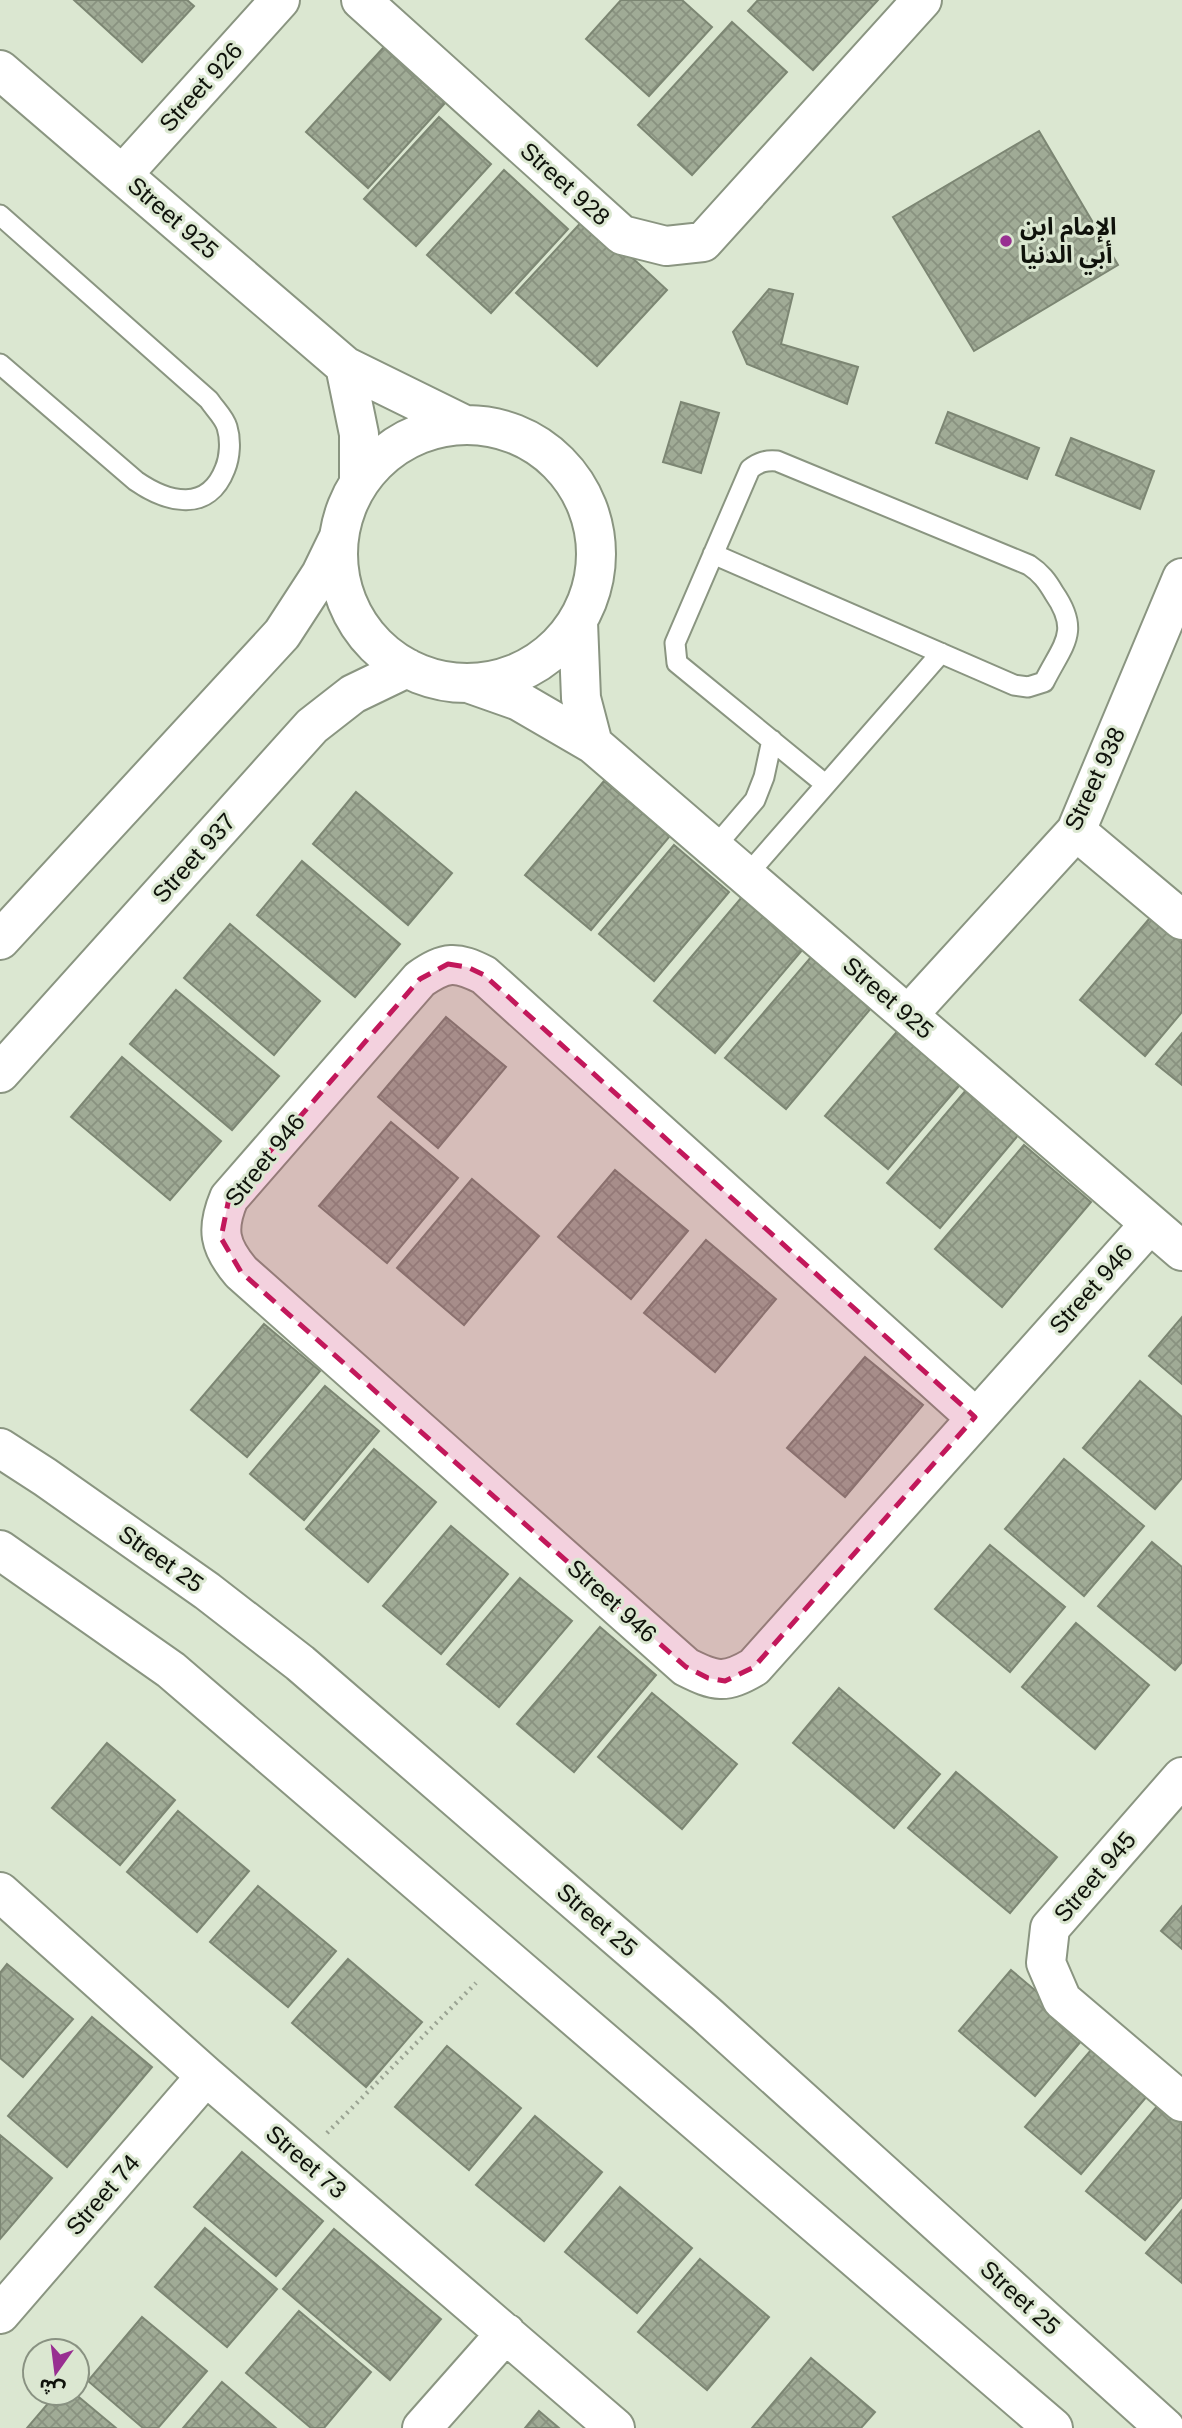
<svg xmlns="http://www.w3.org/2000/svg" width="1182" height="2428" font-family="Arial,'Noto Sans Arabic',sans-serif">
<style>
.building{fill:url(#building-cross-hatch);stroke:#7c8673;stroke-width:2}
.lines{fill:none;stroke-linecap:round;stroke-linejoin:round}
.lane-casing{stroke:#8a9581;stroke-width:23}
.street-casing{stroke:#8a9581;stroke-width:42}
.secondary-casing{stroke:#8a9581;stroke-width:42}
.path{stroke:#9aa392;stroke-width:4.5;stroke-dasharray:2 5;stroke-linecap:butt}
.lane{stroke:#fff;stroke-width:19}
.street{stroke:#fff;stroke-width:38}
.secondary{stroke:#fff;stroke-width:38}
.marked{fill:#c2185b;fill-opacity:0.2;stroke:#c2185b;stroke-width:5;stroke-dasharray:14 9;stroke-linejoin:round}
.poi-dot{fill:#982f91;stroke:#dbe7d1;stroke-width:2.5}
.labels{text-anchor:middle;stroke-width:6;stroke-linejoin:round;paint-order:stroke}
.street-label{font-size:24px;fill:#0f120b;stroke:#dbe7d1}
.poi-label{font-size:24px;font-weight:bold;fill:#0f120b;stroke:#dbe7d1;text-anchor:start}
</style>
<defs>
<pattern id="building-cross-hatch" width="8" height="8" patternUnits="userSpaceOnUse" patternTransform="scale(1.75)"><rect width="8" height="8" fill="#a0ab96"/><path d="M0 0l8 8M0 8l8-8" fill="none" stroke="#899280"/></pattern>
</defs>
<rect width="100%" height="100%" fill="#dbe7d1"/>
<!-- building -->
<path class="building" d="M74 0H187L194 6 142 62Z
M621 0H682L712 27 649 96 586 39Z
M758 0H878L813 70 748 11Z
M732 22 787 72 692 175 638 125Z
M384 47 445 103 368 188 306 132Z
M439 117 491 164 416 246 364 199Z
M1039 131 1118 265 974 351 893 217Z
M504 170 568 229 491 313 427 255Z
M587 216 667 290 597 366 516 293Z
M769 289 793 294 781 344 858 367 847 404 747 364 733 332Z
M681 402 719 413 701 473 663 462Z
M948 412 1039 448 1027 479 936 443Z
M1071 438 1154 471 1140 509 1056 475Z
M604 781 670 836 591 930 525 875Z
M356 792 452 873 408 925 313 844Z
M674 845 729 892 654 981 599 934Z
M302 861 400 944 355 997 257 915Z
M742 897 803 949 715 1053 654 1001Z
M1155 912 1182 934V1012L1145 1056 1080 1000Z
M230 924 320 1001 274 1055 184 978Z
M812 956 872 1007 786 1109 725 1058Z
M176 990 279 1076 232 1130 130 1044Z
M446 1017 506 1067 438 1148 378 1097Z
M901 1027 964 1080 888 1169 825 1116Z
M1182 1033V1085L1156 1064Z
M122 1057 221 1141 170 1200 71 1117Z
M967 1089 1020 1133 940 1228 887 1183Z
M391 1122 458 1178 387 1263 319 1206Z
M1024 1145 1091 1202 1002 1307 935 1249Z
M615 1170 688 1231 631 1299 558 1237Z
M472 1179 539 1236 464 1325 397 1268Z
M706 1240 776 1299 715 1372 644 1313Z
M1182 1317V1384L1149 1356Z
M264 1324 320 1371 247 1457 191 1410Z
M865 1357 923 1405 845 1497 787 1448Z
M1140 1381 1182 1417V1478L1155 1509 1083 1448Z
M325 1386 379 1431 304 1520 250 1474Z
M374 1449 436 1502 368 1582 306 1529Z
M1064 1459 1144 1526 1084 1596 1005 1529Z
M451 1526 508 1574 441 1654 383 1606Z
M1152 1542 1182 1567V1662L1175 1670 1098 1606Z
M990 1545 1065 1607 1010 1672 935 1609Z
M520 1578 572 1621 499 1707 447 1664Z
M1076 1623 1149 1685 1095 1749 1022 1687Z
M600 1627 656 1675 574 1772 517 1724Z
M839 1688 940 1774 894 1828 793 1743Z
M652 1693 737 1764 682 1829 598 1757Z
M107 1743 175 1800 120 1865 52 1808Z
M956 1772 1057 1857 1010 1913 908 1828Z
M178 1811 249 1871 197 1932 127 1872Z
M258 1886 336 1951 288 2007 210 1942Z
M1182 1906V1949L1161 1931Z
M348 1959 422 2022 366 2087 292 2023Z
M7 1964 73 2019 23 2077 0 2058V1973Z
M1011 1970 1087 2034 1035 2096 959 2031Z
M92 2017 152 2067 67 2167 8 2116Z
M1098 2042 1153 2089 1081 2174 1025 2127Z
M447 2046 521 2108 469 2170 395 2107Z
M1164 2098 1182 2113V2197L1145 2240 1086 2191Z
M535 2116 602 2172 544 2241 476 2185Z
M0 2135 52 2178 0 2239Z
M242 2152 323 2221 276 2276 194 2207Z
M620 2187 692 2248 637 2313 565 2252Z
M1182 2210V2283L1146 2253Z
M205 2228 277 2289 227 2347 155 2287Z
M334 2229 441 2319 390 2380 283 2289Z
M700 2259 769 2317 707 2390 638 2332Z
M299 2311 371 2372 324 2428H311L246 2373Z
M142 2317 207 2371 158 2428H143L88 2381Z
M811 2358 875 2412 861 2428H752Z
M222 2382 276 2428H183Z
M57 2393H74L116 2428H27Z
M539 2411 559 2428H525Z"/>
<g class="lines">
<!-- lane casing -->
<g class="lane-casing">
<path id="lane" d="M0 215 209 400C214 408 224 417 227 427 231 440 230 457 225 469 208 513 168 503 136 481L0 364
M713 554 1014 685 1028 687 1044 682C1063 644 1081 632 1054 593 1047 581 1041 573 1029 565L777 461C766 460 759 462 750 469L675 643 677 663 825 784
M714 848 755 800 764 777 772 740
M746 876 941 653"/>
</g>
<!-- street casing -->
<g class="street-casing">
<path id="street" d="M361 0 622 235 666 246 703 242 922 0
M0 70 345 366 465 425
M123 174 280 0
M345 366 359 434V481
M338 554a129 129 0 1 1 258 0a129 129 0 1 1-258 0Z
M578 622 581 698 593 744
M468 683 519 701 593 744 1182 1251
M1076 831 1182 920
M0 940 282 634 321 574 338 539
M908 1015 1076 831 1182 578
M0 1073 312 726 353 694 407 668
M975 1417 484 975C456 961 446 961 420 979L229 1198C216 1229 219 1246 241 1272L686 1667C716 1682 725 1684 754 1667L1150 1224
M1182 1777 1050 1928 1046 1963 1062 2000 1182 2102
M0 1892 206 2076 615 2428
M0 2314 206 2076
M422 2428 506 2333"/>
</g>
<!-- secondary casing -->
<g class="secondary-casing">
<path id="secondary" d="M0 1448 45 1477 207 1591 300 1663 706 2014 1165 2428
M0 1550 171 1670 1053 2428"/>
</g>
<!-- path -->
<path class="path" d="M327 2133 476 1983"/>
<!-- lane -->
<use href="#lane" class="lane"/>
<!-- street -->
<use href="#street" class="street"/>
<!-- secondary -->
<use href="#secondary" class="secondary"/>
</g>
<!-- marked area -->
<path class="marked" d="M448 964 467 967 484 975 975 1417 754 1667 725 1681 708 1678 686 1667 241 1272 221 1238 229 1198 420 979Z"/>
<!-- markers -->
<circle class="poi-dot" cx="1006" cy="241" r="7"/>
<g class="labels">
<!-- street labels -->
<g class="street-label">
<text transform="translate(201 87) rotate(-48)" y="8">Street 926</text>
<text transform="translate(565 184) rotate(42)" y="8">Street 928</text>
<text transform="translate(173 218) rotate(41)" y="8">Street 925</text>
<text transform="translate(1095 779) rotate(-65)" y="8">Street 938</text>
<text transform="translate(194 858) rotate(-48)" y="8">Street 937</text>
<text transform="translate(888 998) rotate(41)" y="8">Street 925</text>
<text transform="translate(265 1160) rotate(-51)" y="8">Street 946</text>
<text transform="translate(1091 1289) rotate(-48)" y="8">Street 946</text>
<text transform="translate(161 1559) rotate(35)" y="8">Street 25</text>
<text transform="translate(612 1601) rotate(42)" y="8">Street 946</text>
<text transform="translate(1095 1877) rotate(-49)" y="8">Street 945</text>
<text transform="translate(597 1920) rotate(41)" y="8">Street 25</text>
<text transform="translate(306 2162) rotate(41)" y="8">Street 73</text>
<text transform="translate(103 2195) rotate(-49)" y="8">Street 74</text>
<text transform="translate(1020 2298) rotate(42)" y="8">Street 25</text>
</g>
<!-- poi labels -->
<g class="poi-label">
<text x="1020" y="235">الإمام ابن<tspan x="1020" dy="28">أبي الدنيا</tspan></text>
</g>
</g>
<!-- north arrow -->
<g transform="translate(56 2372) rotate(194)"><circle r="33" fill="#dbe7d1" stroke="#899282" stroke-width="2"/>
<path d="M0-5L12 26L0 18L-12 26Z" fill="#982f91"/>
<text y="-10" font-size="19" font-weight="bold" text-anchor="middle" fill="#0f120b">ش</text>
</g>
</svg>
